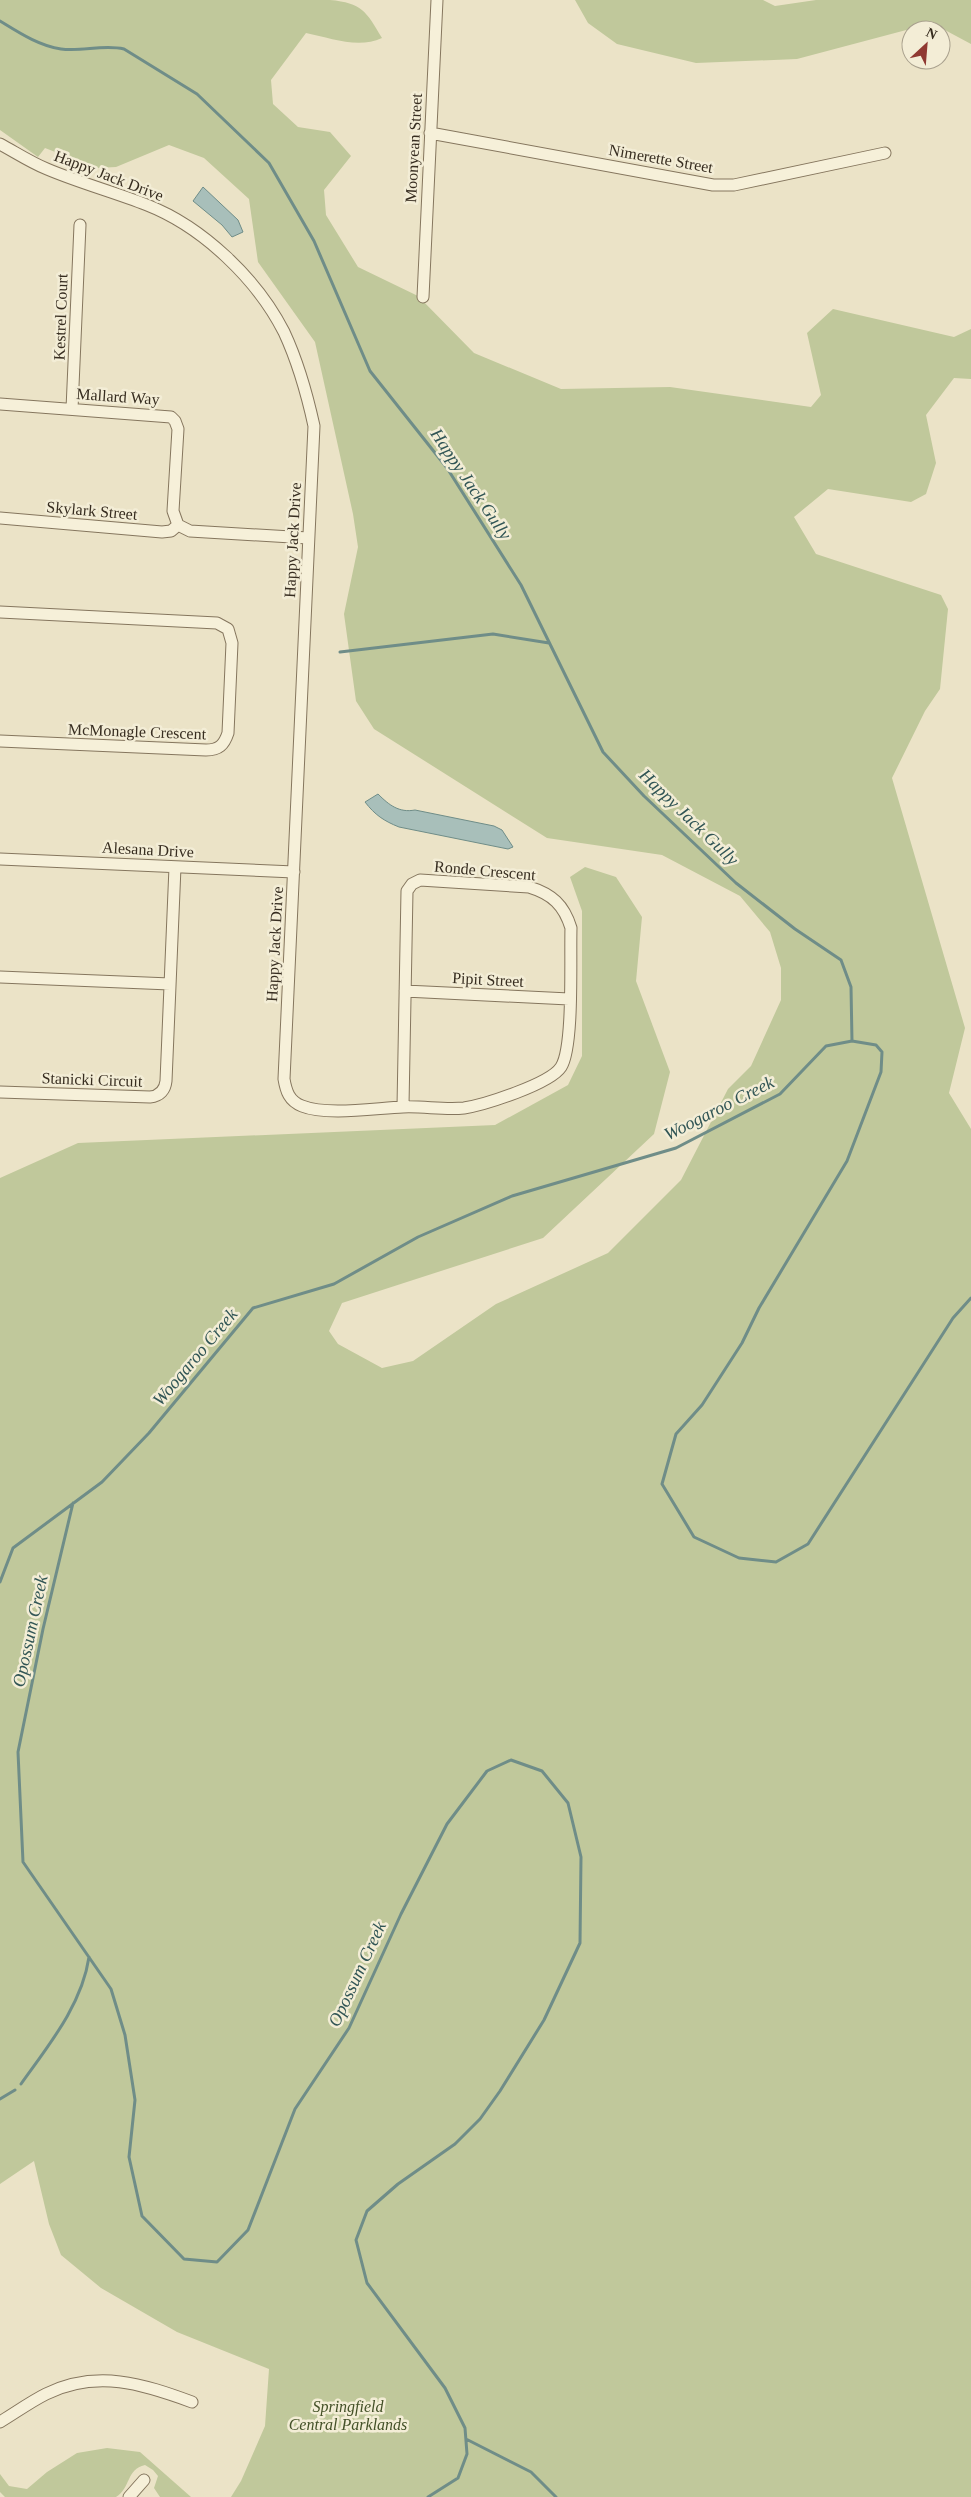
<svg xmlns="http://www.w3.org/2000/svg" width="971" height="2497" font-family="Georgia,serif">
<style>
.green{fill:#c0c89b}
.water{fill:#a8bfba;stroke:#6f8d88}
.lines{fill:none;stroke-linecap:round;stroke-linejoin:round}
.stream{stroke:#6f8d88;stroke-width:3}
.street-casing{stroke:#85765e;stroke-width:13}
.street{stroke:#f6f0d9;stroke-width:11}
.labels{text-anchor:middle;stroke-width:5;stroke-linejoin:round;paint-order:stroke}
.street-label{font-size:16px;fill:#372d20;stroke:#f3edd6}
.park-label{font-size:16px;font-style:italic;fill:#445128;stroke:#f3edd6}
.water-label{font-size:18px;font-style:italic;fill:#315555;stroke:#f3edd6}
</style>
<rect width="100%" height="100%" fill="#ebe3c7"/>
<!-- green -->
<path class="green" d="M0 0H330C362 3 366 11 382 38 358 49 331 38 306 33L271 80 273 104 298 127 330 132 351 156 324 190 326 215 358 267 418 296 474 353 561 389 670 387 811 407 821 395 807 333 833 309 954 337 971 329V379L954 378 926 415 936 463 926 494 911 502 828 489 794 517 816 554 941 595 948 609 940 689 925 711 892 778 965 1028 949 1093 971 1129V2497H231L241 2481 265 2426 269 2369 177 2332 101 2288 61 2255 49 2224 34 2161 0 2184V1178L78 1143 495 1125 568 1085 582 1056V911L570 877 585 867 616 877 642 917 636 981 670 1072 654 1134 543 1238 342 1303 329 1331 338 1344 382 1368 413 1361 496 1304 608 1253 681 1180 728 1089 751 1066 781 1000V968L770 932 740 896 662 855 547 838 374 729 356 701 344 614 358 547 353 514 315 342 258 262 249 199 204 158 169 145 116 167 96 168 45 148 38 157 0 130Z
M575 0H763L775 6 816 0H971V44L943 29H910L797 59 696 63 617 44 588 23Z
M107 2448 140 2452 191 2497H160L154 2488 158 2476 153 2470 145 2465C126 2469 131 2488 116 2497H5L0 2492V2474L9 2486 27 2489 47 2472 77 2453Z"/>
<!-- water -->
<path class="water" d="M203 187 238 220 243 232 232 237 222 225 193 201Z
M378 794C389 805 399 813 415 810L494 826 502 830 513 847 508 849 399 827C384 821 375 815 365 802Z"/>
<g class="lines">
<!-- stream -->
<path class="stream" d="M0 21C18 32 39 46 61 49 82 52 103 44 124 49L197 94 269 163 314 241 370 371 447 468 521 585 603 752 644 796 736 883 795 929 841 960 851 987 852 1041
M340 652 493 634 549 643
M73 1503 43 1629 18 1752 23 1862 111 1989 125 2035 135 2100 129 2157 142 2216 184 2259 217 2262 248 2230 295 2109 349 2028 401 1914 447 1824 487 1771 511 1760 542 1771 568 1803 581 1857 580 1943 544 2020 500 2091 480 2119 455 2144 398 2184 367 2211 356 2240 367 2283 445 2388 465 2428 467 2454 458 2478 428 2497
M0 1582 13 1548 102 1482 149 1433 253 1308 334 1284 418 1237 512 1196 676 1148 780 1094 826 1046 852 1041 876 1045 882 1052 881 1072 847 1161 759 1308 742 1343 702 1405 676 1434 662 1484 694 1537 739 1558 776 1562 808 1544 953 1318 971 1298
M21 2084C48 2046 82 2005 89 1957
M0 2099 15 2090
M466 2439 531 2472 556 2497"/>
<!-- street casing -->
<g class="street-casing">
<path id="street" d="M430 133 713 185H734L885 153
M0 144C15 152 30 162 47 169 80 183 114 192 147 205 203 227 257 279 284 332 298 362 307 394 314 426L284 1079C286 1091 289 1101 302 1106 327 1116 376 1108 403 1107 423 1106 444 1110 464 1108 484 1105 550 1084 561 1067 574 1047 570 957 571 928 564 905 552 894 529 887L420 880 412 884 407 891 403 1106
M423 297 437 0
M0 404 171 417 175 421 178 429 173 511 178 525 190 531 308 538
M72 409 80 225
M0 518 162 532 171 531 178 525
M0 612 217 623 228 629 232 643 228 733C224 745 219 750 206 750L0 741
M0 859 294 872
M0 977 170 984
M405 991 569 999
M0 1092 150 1097C160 1096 165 1090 166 1081L175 867
M0 2422C15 2413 30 2402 46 2394 97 2369 143 2384 192 2402
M129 2497 144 2480"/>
</g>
<!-- street -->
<use href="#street" class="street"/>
</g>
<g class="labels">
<!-- street labels -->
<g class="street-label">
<text transform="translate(413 148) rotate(-87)" y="6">Moonyean Street</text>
<text transform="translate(661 158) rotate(10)" y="6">Nimerette Street</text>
<text transform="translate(109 175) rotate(21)" y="6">Happy Jack Drive</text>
<text transform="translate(60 317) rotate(-88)" y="6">Kestrel Court</text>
<text transform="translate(118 396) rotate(4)" y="6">Mallard Way</text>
<text transform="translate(92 510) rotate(5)" y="6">Skylark Street</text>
<text transform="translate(292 540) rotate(-87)" y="6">Happy Jack Drive</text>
<text transform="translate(137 731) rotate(2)" y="6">McMonagle Crescent</text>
<text transform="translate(148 849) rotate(3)" y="6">Alesana Drive</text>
<text transform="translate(485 870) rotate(5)" y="6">Ronde Crescent</text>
<text transform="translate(274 944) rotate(-87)" y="6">Happy Jack Drive</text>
<text transform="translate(488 979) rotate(3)" y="6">Pipit Street</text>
<text transform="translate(92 1079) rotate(2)" y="6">Stanicki Circuit</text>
</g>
<!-- park labels -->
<g class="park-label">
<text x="348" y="2412">Springfield<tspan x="348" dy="18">Central Parklands</tspan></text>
</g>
<!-- water labels -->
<g class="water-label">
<text transform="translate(471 484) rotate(56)" y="6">Happy Jack Gully</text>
<text transform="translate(689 817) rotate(44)" y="6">Happy Jack Gully</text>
<text transform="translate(719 1108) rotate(-27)" y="6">Woogaroo Creek</text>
<text transform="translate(195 1357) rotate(-50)" y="6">Woogaroo Creek</text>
<text transform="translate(30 1631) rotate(-78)" y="6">Opossum Creek</text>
<text transform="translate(357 1974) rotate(-65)" y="6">Opossum Creek</text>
</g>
</g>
<!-- north arrow -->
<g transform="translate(926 45) rotate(26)"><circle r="24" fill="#f3edd6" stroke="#a8a08d"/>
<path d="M0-4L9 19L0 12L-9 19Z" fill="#903932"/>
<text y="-8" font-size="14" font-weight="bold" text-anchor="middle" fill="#372d20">N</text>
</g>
</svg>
